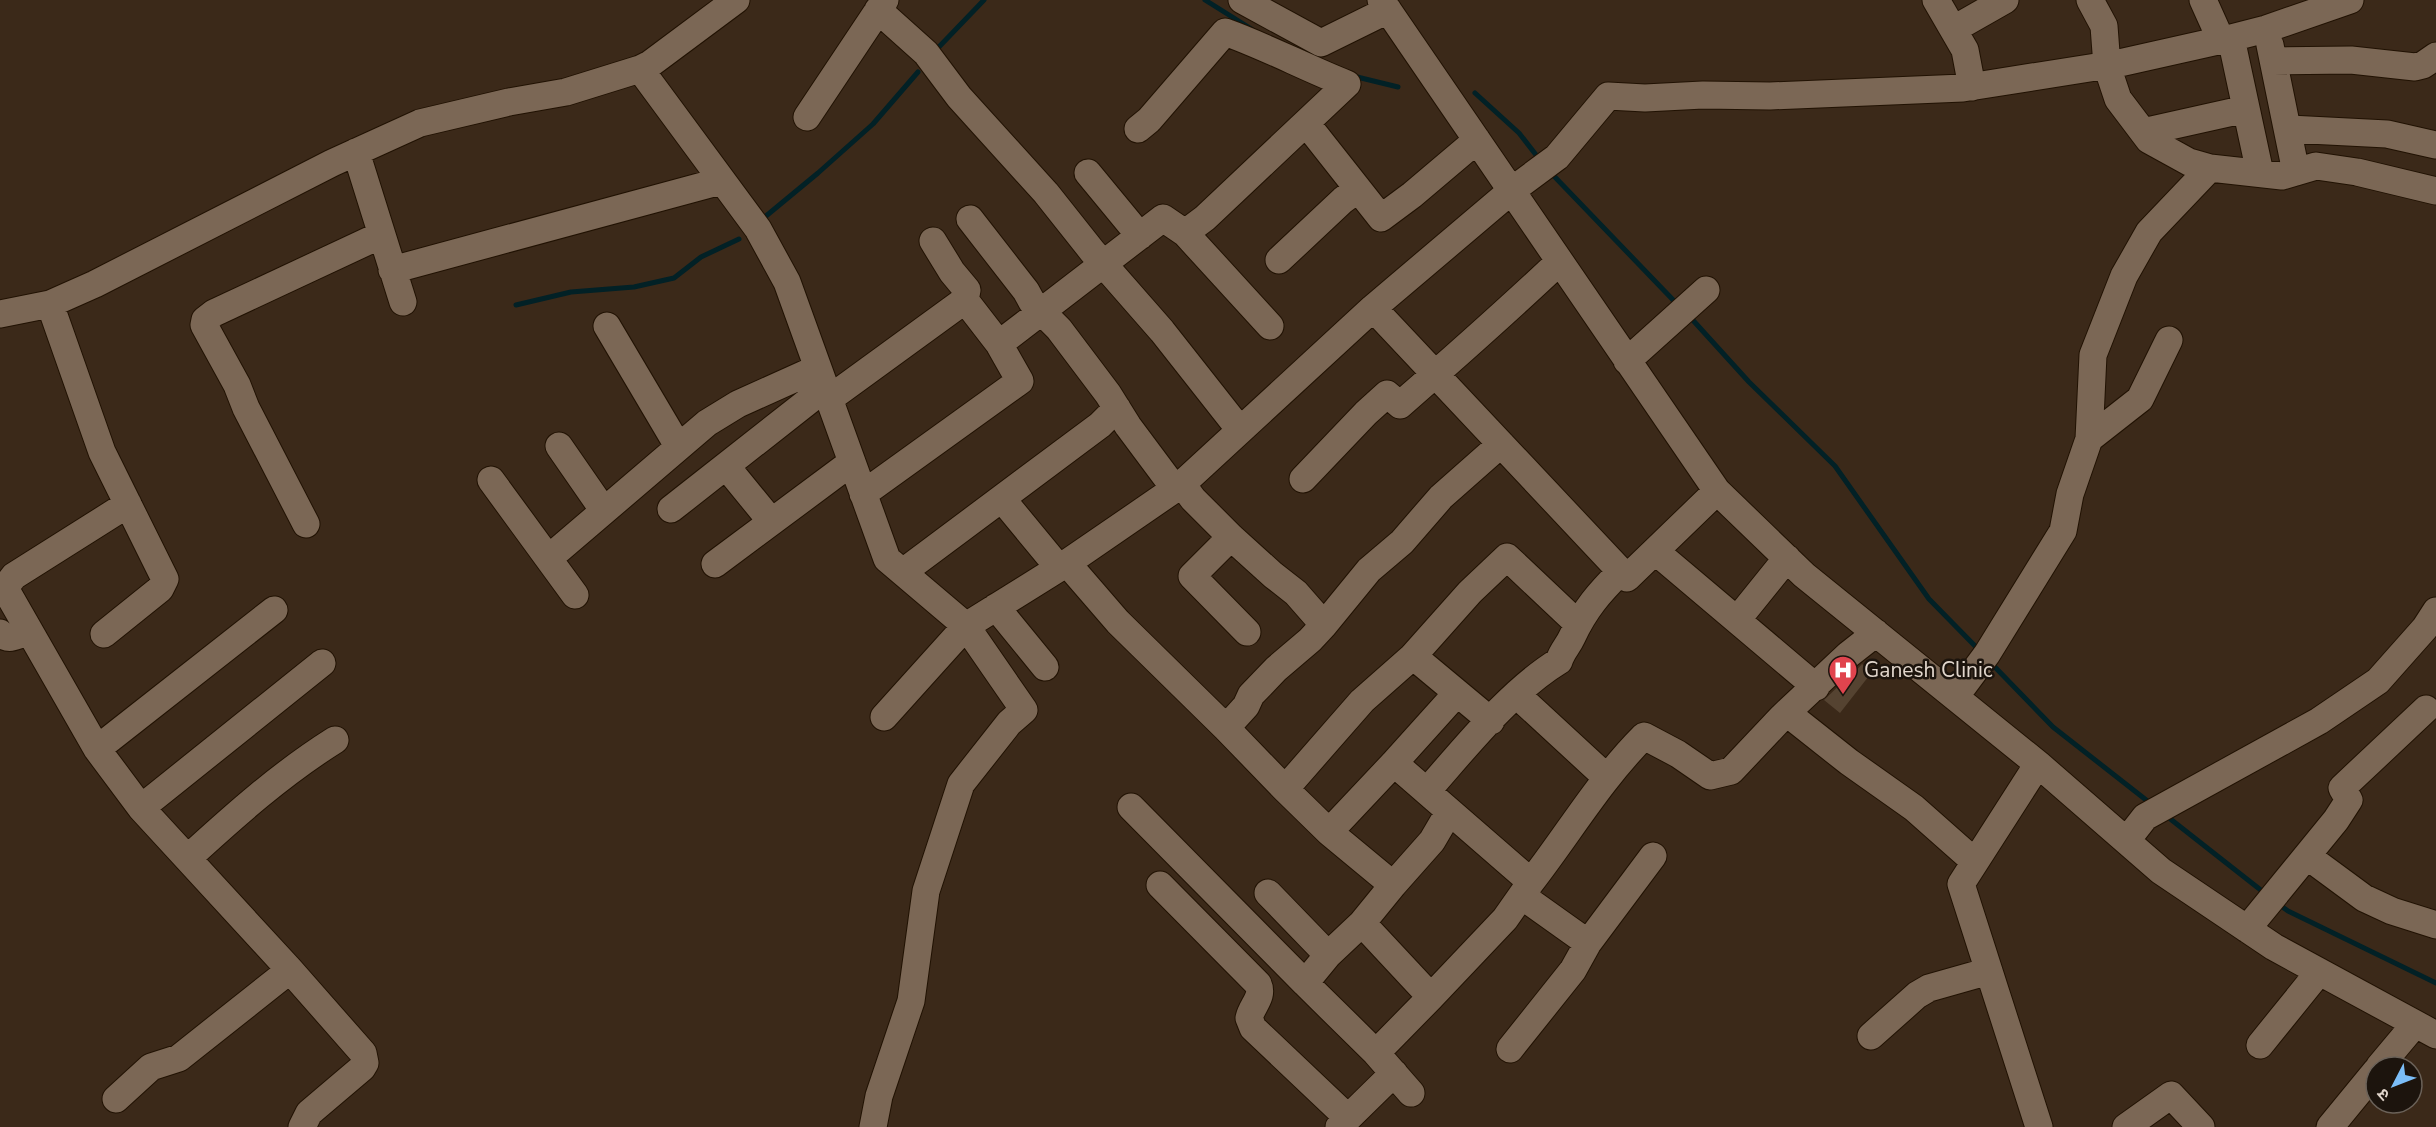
<svg xmlns="http://www.w3.org/2000/svg" width="2436" height="1127" font-family="'Nunito Sans','Noto Sans Devanagari',sans-serif">
<style>
.lines{fill:none;stroke-linecap:round;stroke-linejoin:round}
.stream{stroke:#022126;stroke-width:5}
.building{fill:#554331}
.minor-casing{stroke:#211203;stroke-width:29}
.minor{stroke:#7b6755;stroke-width:27}
.labels{text-anchor:middle;stroke-width:5;stroke-linejoin:round;paint-order:stroke}
.poi-label{font-size:21px;fill:#e1d6cc;stroke:#1c140d;text-anchor:start}
</style>
<rect width="100%" height="100%" fill="#3b2919"/>
<g class="lines">
<!-- stream -->
<path class="stream" d="M1205 0 1253 30
M936 50 984 0
M1353 76 1398 87
M1475 93 1519 133 1540 160
M1552 174 1677 304
M766 216 818 173 873 124 918 72
M516 305 571 292 634 287 674 278 701 257 739 239
M1690 317 1749 382 1835 466 1929 599 1978 649
M1990 662 2053 727 2150 803
M2164 814 2262 891
M2277 903 2288 911 2436 983"/>
</g>
<!-- building -->
<path class="building" d="M1862 664 1872 672 1840 713 1824 700 1846 679 1848 680Z"/>
<g class="lines">
<!-- minor casing -->
<g class="minor-casing">
<path id="minor" d="M1242 0 1321 43 1388 10
M1381 0 1717 491 1804 575 2038 764 2161 871 2274 947 2436 1035
M1936 0 1965 50 1972 87
M2090 0 2104 26 2107 66 2118 99 2149 140 2189 162 2210 168 2282 176 2316 166 2357 172 2436 191
M2203 0 2221 40
M878 10 926 53 959 97 1046 193 1092 251 1162 331 1240 430
M1954 29 2005 0
M2231 38 2260 173
M2270 45 2296 172
M2274 61 2351 60 2415 67 2423 65 2436 56
M640 69 758 229 787 282 887 559 966 626 884 717
M807 117 885 0
M1306 123 1381 218 1412 195 1477 140
M1138 129 1149 120 1225 32C1267 47 1306 68 1347 84L1205 218 1185 233
M2289 129 2387 134 2436 145
M2143 132 2246 109
M356 152 403 302
M1088 173 1140 236
M970 219 1026 291 1032 302 1059 329 1108 394 1128 426 1175 489
M1279 260 1343 200 1358 189
M392 270 721 181
M965 300 999 344
M50 304 102 452 165 579 160 589 104 634
M1373 308 1627 578 1717 491
M0 314 50 304 95 284 332 163 420 123 509 102 566 92 640 69 650 64 736 0
M607 326 678 446
M1627 361 1706 290
M829 399 965 300 967 290 952 272 933 241
M2089 439 2140 399 2169 340
M559 446 604 511
M726 466 771 521
M1303 479 1366 413 1387 394 1400 405C1454 358 1507 311 1559 262
M491 480 575 595
M1182 484 1193 499 1231 537 1273 575 1296 593 1324 625 1369 570 1402 542 1441 497 1501 444
M863 494 1020 381 999 344 1163 218 1185 233 1270 326
M1002 499 1059 568
M128 504 14 576 6 586V590L97 749 141 808 290 970 363 1053 365 1063 362 1068 309 1113 302 1127
M671 509 825 388
M306 524 246 408 237 385 204 325 205 320 214 313 381 235
M1231 537 1192 576 1247 632
M1655 551 1816 687
M549 558 707 423 738 404 818 368
M1067 563 1118 622 1226 728 1246 706 1251 695 1276 669 1310 640 1324 625
M715 564 852 462
M903 572 1100 425 1117 408
M996 607 1045 667
M1737 620 1787 558
M0 633C9 642 18 635 28 631
M1457 693 1394 763 1531 882C1569 833 1600 780 1644 736L1678 754 1710 776 1731 771 1782 717 1848 655 1876 633
M1517 695 1606 777
M1955 697 1987 654 2063 531 2070 494 2089 439 2093 355 2124 276 2149 232 2210 168
M1787 713 1849 762 1914 808 1975 862
M1491 721 1413 656 1470 592 1507 557 1577 623
M1226 728 1285 789
M97 749 274 610
M1394 763 1329 832 1393 885 1432 841 1449 812
M2038 764 1961 884 2039 1127
M1427 791C1465 748 1510 691 1559 661 1562 651 1568 646 1572 637 1585 609 1599 593 1621 571
M1131 807 1305 983
M141 808 322 663
M1329 832 1285 789 1362 701 1413 656
M2127 840 2145 817 2319 721 2378 681 2425 628 2436 611
M2307 856 2364 898 2392 911 2436 925
M188 858C235 815 281 774 335 740
M1160 885 1258 984C1264 997 1252 1005 1249 1018L1253 1028 1348 1118
M1393 885 1362 923 1431 997 1505 919 1531 882
M1268 893 1328 955 1362 923
M1522 896 1588 943 1653 856
M2247 929 2336 820 2349 800 2342 788 2426 709
M1328 955 1305 983 1376 1053
M1871 1036 1917 995 1929 988 1989 971
M2260 1045 2319 972
M1510 1049 1573 970 1588 943
M2379 1067 2415 1024
M1411 1093 1376 1053 1431 997
M116 1099 151 1067 179 1058 290 970
M873 1127 879 1096 911 1001 926 891 961 784 1009 723 1024 710 966 626 1067 563 1182 484 1373 308 1511 191 1557 157 1608 96 1645 98 1703 95 1770 96 1963 88 2115 64 2231 38 2266 29 2350 0
M1339 1127 1394 1073
M2126 1127 2171 1095 2201 1127
M2330 1127 2376 1071"/>
</g>
<!-- minor -->
<use href="#minor" class="minor"/>
</g>
<!-- icons -->
<defs>
<g id="hospital-pin" transform="scale(1.5)"><path d="M0 17L-7.5 6A9.5 9.5 0 1 1 7.5 6Z" fill="#e0444e" stroke="#1c140d"/><path d="M-5-5h3v3.5h4V-5h3V5h-3V1.5h-4V5h-3Z" fill="#fff"/></g>
</defs>
<g fill-rule="evenodd">
<use href="#hospital-pin" x="1843" y="670"/>
</g>
<g class="labels">
<!-- poi labels -->
<g class="poi-label">
<text x="1864" y="677">Ganesh Clinic</text>
</g>
</g>
<!-- north arrow -->
<g transform="translate(2394 1085) rotate(228)"><circle r="28" fill="#1c140d" stroke="#6b6259" stroke-width="1.5"/>
<path d="M0-4.5L10 22L0 15L-10 22Z" fill="#7bbef8"/>
<text y="-9" font-size="16" font-weight="bold" text-anchor="middle" fill="#e1d6cc">उ</text>
</g>
</svg>
